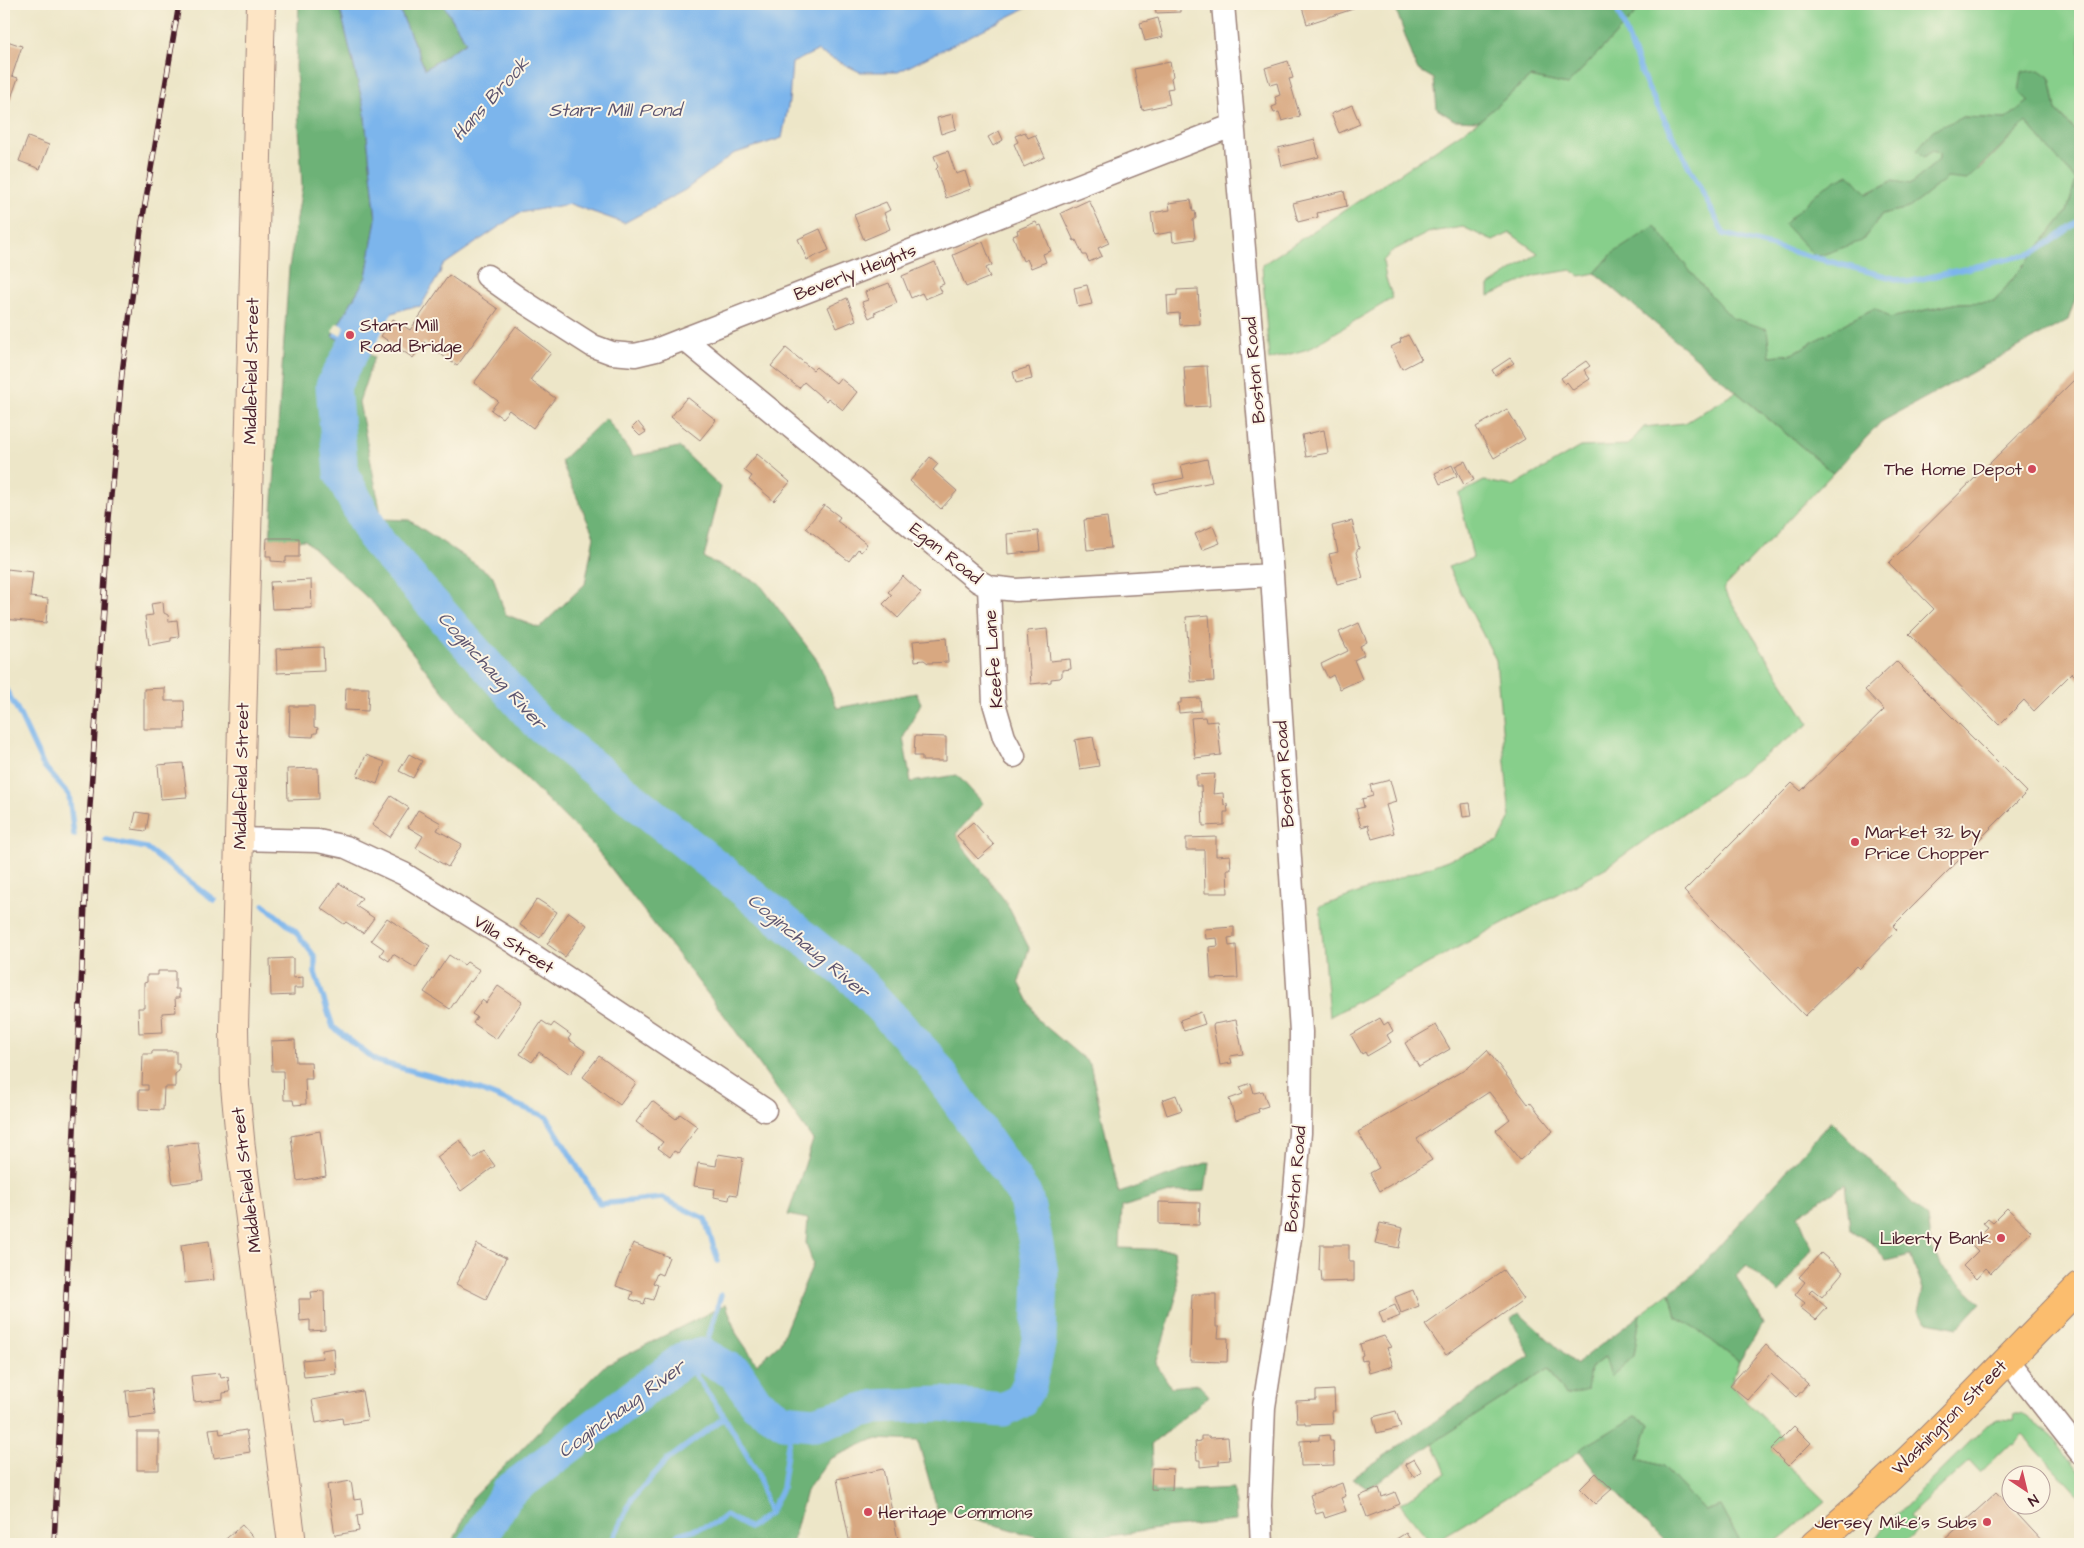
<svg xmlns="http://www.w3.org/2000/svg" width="2084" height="1548" font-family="'Architects Daughter',sans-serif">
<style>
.green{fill:#87cf8b;stroke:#68775b}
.forest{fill:#6db277;stroke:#5c6851}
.water{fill:#7cb5ec;stroke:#636a8c}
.pier{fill:#ede6c8}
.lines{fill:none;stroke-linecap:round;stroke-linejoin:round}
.stream{stroke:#7cb5ec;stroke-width:5.5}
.river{stroke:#7cb5ec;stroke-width:35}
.building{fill:#d8a881}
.street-casing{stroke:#9c827a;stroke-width:25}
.secondary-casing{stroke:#9c827a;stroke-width:30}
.highway-casing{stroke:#9c827a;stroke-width:30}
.street{stroke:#fff;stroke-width:22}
.secondary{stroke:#fde5c5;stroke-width:28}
.highway{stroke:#fbbd6e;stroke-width:28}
.rail-casing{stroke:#4a1f2b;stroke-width:5.5}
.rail{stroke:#fcf5e5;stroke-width:4;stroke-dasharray:11;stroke-linecap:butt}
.poi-dot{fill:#d1495b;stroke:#fcf5e5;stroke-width:2}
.labels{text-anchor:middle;stroke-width:4;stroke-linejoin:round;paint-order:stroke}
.street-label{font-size:18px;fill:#4a1f2b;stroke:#fcf5e5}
.poi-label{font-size:18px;fill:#4a1f2b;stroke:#fcf5e5;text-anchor:start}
.water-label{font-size:19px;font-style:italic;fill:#5c546f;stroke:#fcf5e5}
</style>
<rect width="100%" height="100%" fill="#fcf5e5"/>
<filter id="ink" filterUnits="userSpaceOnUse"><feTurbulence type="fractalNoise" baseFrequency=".02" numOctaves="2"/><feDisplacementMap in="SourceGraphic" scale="10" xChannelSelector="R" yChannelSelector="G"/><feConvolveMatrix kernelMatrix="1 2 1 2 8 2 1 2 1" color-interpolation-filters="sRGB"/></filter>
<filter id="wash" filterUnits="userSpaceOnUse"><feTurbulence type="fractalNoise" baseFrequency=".0096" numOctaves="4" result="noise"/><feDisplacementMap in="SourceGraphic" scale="20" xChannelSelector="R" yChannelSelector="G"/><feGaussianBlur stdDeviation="1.12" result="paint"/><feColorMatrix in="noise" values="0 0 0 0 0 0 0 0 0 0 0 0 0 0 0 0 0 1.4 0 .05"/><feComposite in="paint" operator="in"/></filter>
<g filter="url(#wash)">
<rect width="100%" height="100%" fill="#ede6c8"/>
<!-- green -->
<path class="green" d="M1645 4H2080V131L2077 132 2056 110 2050 77 2029 101 2006 119 1963 117 1933 151 1939 154V160L1911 184 1892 181 1866 194 1862 241 1882 214 1909 208 1947 178 1978 171 2026 122 2076 180 2067 212 1994 302 1958 303 1890 318 1875 308 1851 320 1792 354 1769 356 1767 330 1732 319 1698 281 1612 254 1595 273 1580 276 1571 270 1535 276 1489 296V286L1538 253 1510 233 1493 241 1463 227 1430 232 1392 251 1383 261 1386 279 1393 298 1308 349 1269 360 1262 265 1479 121 1530 77 1567 85Z
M1736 392 1833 473 1723 589 1809 724 1607 867 1329 1017 1320 907 1499 841 1510 819 1496 660 1448 567 1473 558 1459 494 1484 481 1513 486 1580 447 1628 445 1644 427 1685 423Z
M1670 1292 1676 1317 1693 1326 1739 1362 1730 1385 1783 1437 1771 1449 1825 1501 1773 1544H1741L1721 1506 1705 1511 1663 1466 1638 1459 1649 1424 1636 1416C1567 1458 1501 1503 1432 1543L1400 1504 1446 1473 1433 1443 1549 1368 1565 1396 1590 1368 1605 1357 1611 1376 1634 1356 1640 1315Z
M2015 1413H2022L2051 1436 2080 1473V1497L2023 1435 2013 1445 2010 1444 1980 1473 1969 1461 1909 1516 1919 1528 1902 1544H1871L1884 1527 1990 1422 1999 1419 2014 1420Z"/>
<!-- forest -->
<path class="forest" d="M299 4H339L364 108 376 219 366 277 332 336 374 357 359 402 382 519 409 520 493 576 505 614 539 628 585 584 594 536 561 461 606 418 633 456 679 447 721 487 704 558 759 583 818 661 837 708 916 693 921 703 903 738 911 782 957 775 983 803 956 834 966 851 1006 902 1029 948 1019 982 1038 1020 1090 1064 1119 1193 1209 1162 1205 1191 1173 1192 1122 1207 1120 1248 1174 1250 1178 1291 1156 1364 1171 1387 1199 1384 1209 1396 1151 1445 1154 1492 1234 1488 1236 1521 1163 1528 1062 1544 937 1508 918 1441 874 1439 830 1459 806 1491 792 1544H452L472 1499 603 1367 726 1304 736 1333 757 1364 780 1343 813 1264 806 1243 808 1219 788 1215 813 1140 727 1019 593 845 464 718 374 604 305 540 270 542 289 268 302 187 296 66Z
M397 4H443L466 42 425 69Z
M1394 4H1645L1567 85 1530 77 1479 121 1454 120 1437 109 1434 79 1417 69Z
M2040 70 2050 77 2056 110 2076 132 2080 131V285L2068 320 1881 422 1833 473 1595 273 1612 254 1655 226 1698 281 1732 318 1767 329 1770 356 1792 354 1851 320 1875 308 1890 318 1958 303 1994 302 2067 212 2076 180 2026 122 1967 180 1947 178 1909 208 1882 214 1862 241 1816 257 1784 224 1823 187 1849 174 1867 194 1892 181 1911 184 1939 160V154L1933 151 1924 157 1917 150 1933 130 1963 117 2006 119 2029 101 2019 92 2022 72Z
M1831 1121 1927 1218 1931 1247 1941 1265 1981 1303 1958 1328 1928 1322 1918 1311 1923 1289 1910 1255 1886 1261 1874 1245 1850 1229 1845 1184 1798 1215 1812 1249 1779 1293 1747 1266 1736 1276 1763 1323 1739 1362 1693 1326 1676 1317 1670 1292 1695 1273Z
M1519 1313 1576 1364 1640 1315 1634 1356 1611 1377 1605 1357 1590 1368 1587 1390 1565 1396 1549 1368 1433 1443 1368 1489 1352 1478 1530 1356 1511 1319Z
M1636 1416 1649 1424 1638 1459 1663 1466 1705 1511 1721 1506 1741 1544H1667L1600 1477 1579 1450Z"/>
<!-- water -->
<path class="water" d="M339 4H397L425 69 466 42 443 4H1034L898 72H860L817 51 792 63 789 101 782 138 733 154 685 190 624 223 570 204 519 213 442 266 440 273 421 306 407 308 387 315 364 352 332 336 366 277 376 219 364 108Z"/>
<!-- pier -->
<path class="pier" d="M337 323 373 341 368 350 332 331Z"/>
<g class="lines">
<!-- stream -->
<path class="stream" d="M1615 4 1646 84 1724 234 1908 282 2034 253 2080 221
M4 687 17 709 43 765 69 795 74 835
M106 840 146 848 214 900
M264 905 295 931 315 957V973L333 1027 376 1061 472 1087 547 1117 600 1204 662 1198 705 1219 718 1261
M703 1355 721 1295
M725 1417 758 1474 769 1514
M613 1544V1539L632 1499 666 1461 725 1417 684 1359
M669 1544 679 1534 716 1523 726 1515 749 1528 769 1514 782 1488 791 1422"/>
<!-- river -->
<path class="river" d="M376 306 333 386 341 473 376 540 537 722 857 981 930 1060 1025 1196 1034 1233 1041 1273 1039 1340 1029 1386 1019 1402 1003 1410 941 1404 876 1407 814 1424 783 1421 756 1403 737 1374 703 1355 684 1359 508 1492 476 1544"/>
</g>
<g id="blocks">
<!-- building -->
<path class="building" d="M1155 4H1180V12L1156 13Z
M1301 4H1352L1353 9 1307 24Z
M1158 18 1163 37 1145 41 1140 23Z
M4 40 22 46 12 76 18 78 9 104 4 102Z
M1288 61 1293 78 1289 79 1300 116 1282 121 1279 112 1274 113 1272 107 1277 105 1275 97 1280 95 1277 83 1270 85 1265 68Z
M1170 62 1173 76 1171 78 1173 88 1167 89 1170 104 1142 110 1134 69Z
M1352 105 1360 124 1339 133 1331 114Z
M953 114 956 129 941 134 937 118Z
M999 131 1003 140 993 146 988 137Z
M1025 132 1028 138 1035 135 1045 157 1024 167 1014 144 1018 142 1015 136Z
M28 137 49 145 40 169 19 161Z
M1315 139 1319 157 1282 166 1278 148Z
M948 151 956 174 965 171 971 189 946 198 936 169 938 167 934 156Z
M1344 191 1347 206 1317 213 1318 217 1298 222 1293 203Z
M1089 200 1109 243 1098 248 1102 256 1089 262 1086 255H1083L1076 240 1074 241 1061 213Z
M1191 200 1193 212 1195 211 1196 218 1193 220 1195 239 1173 242 1172 232 1154 235 1151 213 1170 210 1169 203Z
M886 202 890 210 884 213 890 229 864 240 854 215Z
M1036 222 1038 226 1041 225 1051 251 1043 254 1046 262 1031 268 1027 259 1023 261 1013 236 1018 234 1017 230Z
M820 229 829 250 807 260 798 239Z
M983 242 992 265 986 268 990 277 966 287 953 255Z
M935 262 944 284 939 286 942 292 925 299 922 293 911 298 902 276Z
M449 275 498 309 457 366 424 342 413 358 381 336 393 319 410 330Z
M889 283 897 303 874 313 875 315 869 318 862 302 868 300 865 292Z
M1087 285 1092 304 1078 307 1074 288Z
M1198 289 1200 324 1180 325 1179 313 1168 314 1167 296 1177 295V290Z
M847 298 856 320 837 328 828 307Z
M516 326 551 353 530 380 555 398 533 428 509 410 502 418 491 410 498 401 474 383Z
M1408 335 1421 359 1402 369 1391 347 1401 342 1400 339Z
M786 348 813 370 816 367 836 383 840 378 857 392 843 410 828 398 826 401 804 382 799 388 771 366Z
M1510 358 1514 363 1495 375 1492 370Z
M1586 361 1590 366 1584 370 1590 379 1573 390 1567 382 1565 384 1561 378Z
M1207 366 1210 406 1187 407 1184 367Z
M1029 367 1032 379 1016 383 1013 372Z
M2080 374V681L2072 673 2034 711 2024 700 1999 725 1909 634 1934 609 1889 563Z
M687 397 716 420 700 440 671 417Z
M1507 409 1525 439 1494 458 1476 427Z
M638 422 646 432 640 436 632 428Z
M1324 430 1328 453 1306 457 1302 435Z
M757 454 790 482 774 501 749 480 752 476 744 470Z
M930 457 938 464 933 470 957 491 941 509 910 481Z
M1207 459 1212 482 1156 494 1154 484 1184 478 1181 465Z
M1465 461 1474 480 1464 485 1455 466Z
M1452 465 1457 476 1440 484 1435 473Z
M824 505 840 517 837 521 867 544 861 552 858 549 849 561 806 528Z
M1107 517 1111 548 1087 550 1084 520Z
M1352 521 1359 548 1356 552 1363 578 1337 584 1329 554 1338 552 1332 526Z
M1213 526 1220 543 1202 550 1195 534Z
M1038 531 1040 551 1008 554 1007 534Z
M267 538H299V557H286V562L271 561V556H266Z
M7 569 33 572 30 597 48 599 46 623 4 619Z
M903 576 921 593 898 618 883 604 892 595 888 592Z
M311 580 312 608 272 609 270 582Z
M163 602 164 613 168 615 169 621 177 620 179 637 171 638V641L149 645 145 616 153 615 151 604Z
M1209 615 1214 681 1191 682 1186 617Z
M1359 623 1367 642 1360 646 1364 655 1354 660 1362 679 1340 689 1333 675 1328 678 1321 664 1348 651 1339 632Z
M1047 629 1050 661 1070 659 1071 669 1062 670V676L1060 678 1051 679V682L1031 684 1027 631Z
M946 638 948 662 928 663 924 660 915 661 913 641Z
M323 647 324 671 277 673 276 649Z
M1896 661 2027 792 1893 926 1897 930 1859 969 1856 966 1805 1016 1684 891 1792 783 1801 791 1884 710 1865 690Z
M165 688V701H184L185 729H144V689Z
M346 688H369L368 711 345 710Z
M1200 698 1201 711 1179 713 1178 703H1181V699Z
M290 706H314V727L318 728 317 733H314L313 737 289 736Z
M1205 717 1206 722 1217 721 1221 755 1195 758 1191 718Z
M915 736 946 737V761H922V756H914Z
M1093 737 1099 766 1080 769 1075 740Z
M409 754 422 761 413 778 399 771Z
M366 755 385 762 377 784 357 776Z
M183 763 187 797 161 799 158 765Z
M318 768 319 799 288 800 287 769Z
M1215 774 1213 794 1223 793 1224 805 1227 804 1228 812H1224V825L1203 826 1201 786H1196V775Z
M1390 780 1396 802 1386 805 1394 833 1372 839 1368 825 1361 827 1356 809 1364 807 1362 799 1373 796 1370 785Z
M391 796 409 808 390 837 372 825Z
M1470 803 1472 816 1463 817 1461 804Z
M418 810 441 823 437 830 462 844 448 867 416 848 423 836 408 827Z
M136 812 149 814 146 831 132 829Z
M973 822 994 845 978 859 957 836Z
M1216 837V856L1230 855 1231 869H1227L1228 893H1205L1204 850H1186V838Z
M339 883 362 898 356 906 374 918 363 933 346 922 344 924 321 908Z
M537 899 557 912 540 938 520 925Z
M569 912 587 925 565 957 547 944Z
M387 918 430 946 416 968 393 954 389 961 380 955 384 949 371 940Z
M1234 927V937L1228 938 1229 946 1236 945 1238 978 1211 979 1209 947 1218 946 1217 938 1206 939 1205 929Z
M449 955 464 965 467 962 480 970 471 982 469 981 450 1009 424 992Z
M293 958V978L303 977V988H294V995L271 996 270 959Z
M158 971H175V989H179V998H175L176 1012 162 1013 163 1032 139 1033 138 1008H144V983L147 982V975H158Z
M498 986 522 1002 496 1039 473 1023 477 1017 472 1014 482 1000 486 1003Z
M1201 1012 1205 1024 1184 1031 1180 1020Z
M1380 1018 1384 1025 1388 1022 1393 1031 1387 1035 1391 1042 1367 1056 1365 1052 1362 1054 1351 1035Z
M1236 1020 1243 1054 1230 1056 1232 1063 1220 1065 1213 1026 1214 1024Z
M542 1021 551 1027 554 1023 571 1035 568 1039 585 1051 570 1074 539 1052 532 1062 520 1054Z
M1436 1025 1450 1049 1419 1067 1405 1043Z
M295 1040 296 1062H311L312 1079H305L306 1104 294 1105 293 1100H284L283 1071H272L271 1041Z
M1487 1050 1528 1104 1530 1102 1553 1131 1520 1160 1496 1130 1510 1119 1489 1092 1417 1139 1432 1160 1380 1191 1370 1173 1379 1168 1358 1132 1469 1067Z
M152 1051H176V1064H179V1071L175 1074V1087H164L163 1110 139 1109V1090H148V1085H142L143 1054H152Z
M599 1056 636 1083 620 1105 583 1077Z
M1251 1083 1254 1093 1263 1091 1268 1106 1258 1109 1259 1112 1236 1120 1229 1099 1243 1094 1240 1087Z
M1176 1095 1182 1110 1167 1115 1162 1100Z
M652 1101 676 1119 680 1114 698 1127 678 1153 674 1151 670 1157 658 1148 663 1142 636 1122Z
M320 1131 326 1176 297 1181 291 1136Z
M460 1140 473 1159 484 1151 495 1166 461 1191 437 1157Z
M198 1142 203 1180 173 1184 168 1146Z
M718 1154 743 1158 737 1195 730 1194 729 1200 714 1197 715 1189 694 1186 698 1163 716 1166Z
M1159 1202 1200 1203 1199 1225 1159 1224Z
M2007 1208 2031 1231 1991 1273 1986 1268 1976 1279 1963 1266 1978 1251 1971 1244 1988 1227 1983 1223 1988 1218 1993 1222Z
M1380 1223 1403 1228 1399 1248 1375 1243Z
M209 1241 214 1280 185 1283 181 1245Z
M633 1243 669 1257 662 1275 657 1273 653 1283 658 1285 653 1300 646 1298 644 1304 630 1299 633 1292 616 1286Z
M477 1244 506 1258 486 1299 456 1284Z
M1320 1245H1349V1261H1354V1281L1322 1282 1321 1270 1319 1271Z
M1821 1253 1843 1272 1822 1297 1812 1289 1809 1292 1827 1308 1816 1320 1801 1308 1805 1303 1795 1295 1805 1282 1799 1277Z
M1503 1270 1524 1299 1446 1355 1425 1325Z
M1413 1290 1419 1306 1401 1313 1395 1297Z
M324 1291 325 1330 310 1331V1320L300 1321 299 1299H312L311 1292Z
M1192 1294H1216V1327H1219L1218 1338H1228L1227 1362 1190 1361Z
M1395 1305 1400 1316 1383 1323 1379 1312Z
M1384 1336 1391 1347 1387 1348 1393 1366 1369 1373 1366 1360 1362 1361 1361 1356 1363 1355 1360 1344Z
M1766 1345 1808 1384 1796 1397 1771 1374 1748 1400 1730 1385Z
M334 1348 336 1374 304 1377 302 1360 323 1358 322 1350Z
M220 1373 221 1378 228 1377 230 1392 223 1393V1399L194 1402 191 1376Z
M152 1388 155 1415 129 1418 126 1391Z
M1334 1390 1335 1411H1332L1333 1424 1305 1425V1423H1297L1296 1401 1316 1400V1391Z
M362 1391 367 1420 343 1424 342 1418 316 1423 312 1400Z
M1396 1411 1401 1427 1377 1433 1373 1417Z
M1794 1426 1811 1443 1788 1466 1771 1449Z
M219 1428 220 1434 246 1430 250 1452 214 1458 209 1429Z
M137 1432H159V1470H137Z
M1329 1435 1330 1441H1333L1334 1465 1301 1466 1300 1441 1319 1440V1436Z
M1201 1436H1209L1210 1438 1228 1437 1230 1460 1219 1461V1465L1200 1467V1460H1197L1195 1442 1201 1441Z
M1414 1459 1422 1472 1413 1477 1405 1464Z
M1152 1468 1173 1469 1172 1490 1151 1489Z
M883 1469 899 1544H850L837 1479Z
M1596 1473 1612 1489 1595 1504 1580 1489Z
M351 1481 354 1500 361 1499 363 1514 357 1515 359 1531 335 1535 327 1485Z
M1342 1483 1346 1496 1341 1498 1346 1511 1325 1518 1323 1512 1316 1514 1310 1495Z
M1379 1488 1382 1497 1395 1492 1400 1504 1367 1517 1359 1496Z
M1997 1492 2045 1544H1946L1943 1541Z
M242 1525 258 1543 256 1544H220Z
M1406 1533 1413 1544H1388Z
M1336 1540 1337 1544H1324Z"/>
</g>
</g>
<g filter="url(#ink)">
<use href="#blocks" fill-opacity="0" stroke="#9c827a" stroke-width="1"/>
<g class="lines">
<!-- street casing -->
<g class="street-casing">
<path id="street" d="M1223 4 1272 575 1301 1032 1300 1133 1292 1225 1264 1407 1260 1506 1262 1544
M487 276 518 298 593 346 612 353 635 355 656 350 684 339 1234 125
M684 339 978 581 989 587 1016 590 1272 575
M989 587 994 703 1004 737 1014 756
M240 839 318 841 346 847 404 874 516 944 765 1110
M2007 1359 2080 1452"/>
</g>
<!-- secondary casing -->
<g class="secondary-casing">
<path id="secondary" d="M261 4 234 1028 235 1086 241 1149 292 1544"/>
</g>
<!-- highway casing -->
<g class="highway-casing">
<path id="highway" d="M1815 1544C1909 1466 1994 1373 2080 1286"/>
</g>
<!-- street -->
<use href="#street" class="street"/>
<!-- secondary -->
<use href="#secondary" class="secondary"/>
<!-- highway -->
<use href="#highway" class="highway"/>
<!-- rail casing -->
<g class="rail-casing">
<path id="rail" d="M54 1544 89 821 109 518 122 373 142 222 179 4"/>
</g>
<!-- rail -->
<use href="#rail" class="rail"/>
</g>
</g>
<!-- markers -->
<g class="poi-dot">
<circle cx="350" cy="335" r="5"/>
<circle cx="2032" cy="469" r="5"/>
<circle cx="1855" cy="842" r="5"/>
<circle cx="2001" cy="1238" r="5"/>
<circle cx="868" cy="1512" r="5"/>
<circle cx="1987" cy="1522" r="5"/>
</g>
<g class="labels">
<!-- street labels -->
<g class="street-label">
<text transform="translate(855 272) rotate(-21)" y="6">Beverly Heights</text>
<text transform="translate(1254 370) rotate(-95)" y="6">Boston Road</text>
<text transform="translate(251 371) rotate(-89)" y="6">Middlefield Street</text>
<text transform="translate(946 553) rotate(39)" y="6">Egan Road</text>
<text transform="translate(993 659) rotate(-94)" y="6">Keefe Lane</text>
<text transform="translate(1284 774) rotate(-94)" y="6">Boston Road</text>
<text transform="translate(241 776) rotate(-89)" y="6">Middlefield Street</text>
<text transform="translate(514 944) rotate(33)" y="6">Villa Street</text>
<text transform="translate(1295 1179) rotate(-85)" y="6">Boston Road</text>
<text transform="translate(246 1180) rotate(-97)" y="6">Middlefield Street</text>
<text transform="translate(1949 1417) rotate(-45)" y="6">Washington Street</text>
</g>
<!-- poi labels -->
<g class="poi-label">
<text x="360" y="331">Starr Mill<tspan x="360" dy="21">Road Bridge</tspan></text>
<text x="2022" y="475" text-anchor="end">The Home Depot</text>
<text x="1865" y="838">Market 32 by<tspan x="1865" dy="21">Price Chopper</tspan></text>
<text x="1991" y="1244" text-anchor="end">Liberty Bank</text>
<text x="878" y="1518">Heritage Commons</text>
<text x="1977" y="1528" text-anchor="end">Jersey Mike's Subs</text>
</g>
<!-- water labels -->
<g class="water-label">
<text transform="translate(490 98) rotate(-48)" y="7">Hans Brook</text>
<text x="615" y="116">Starr Mill Pond</text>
<text transform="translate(493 670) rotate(48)" y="7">Coginchaug River</text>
<text transform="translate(809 945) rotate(40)" y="7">Coginchaug River</text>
<text transform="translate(621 1408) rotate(-36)" y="7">Coginchaug River</text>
</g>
</g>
<!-- margin -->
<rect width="2084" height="1548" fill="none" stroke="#fcf5e5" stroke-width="20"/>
<!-- north arrow -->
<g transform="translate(2026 1490) rotate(145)"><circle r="24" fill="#fcf5e5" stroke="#b59f9b"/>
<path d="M0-4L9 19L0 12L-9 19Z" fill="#d1495b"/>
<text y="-8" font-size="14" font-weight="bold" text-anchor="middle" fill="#4a1f2b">N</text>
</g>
</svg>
